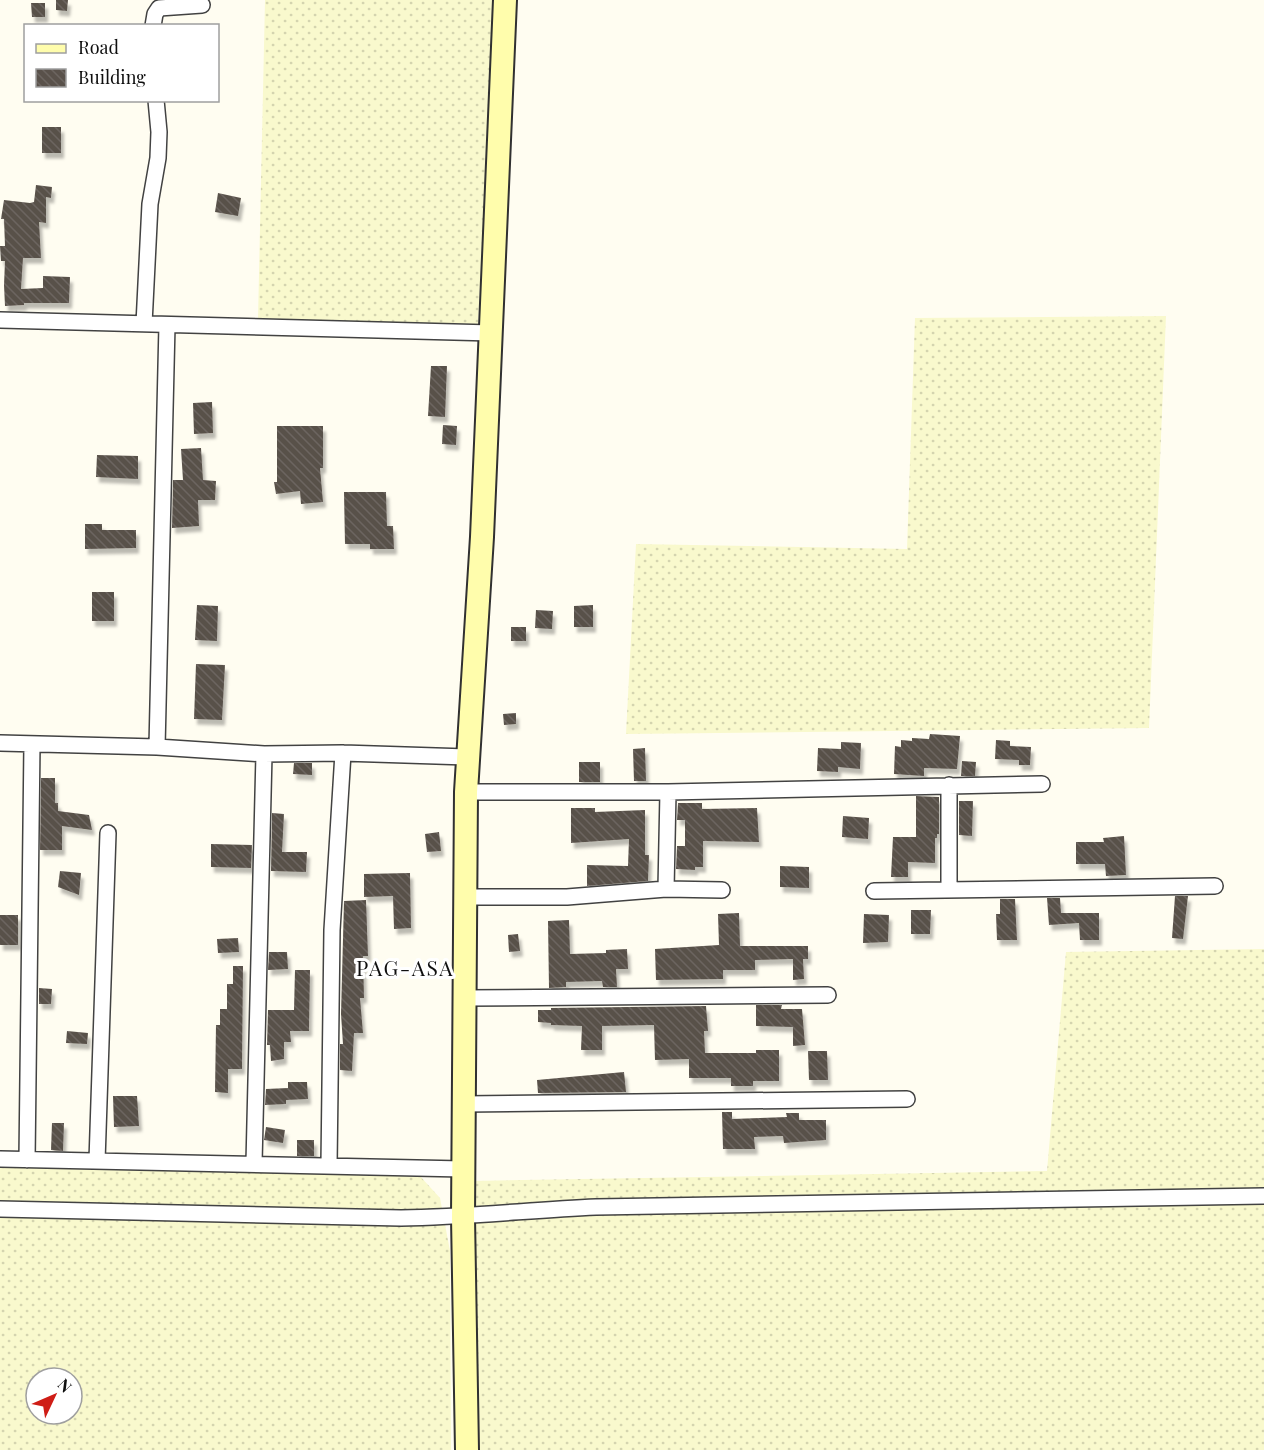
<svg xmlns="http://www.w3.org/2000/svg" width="1264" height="1450" font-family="'Playfair Display',serif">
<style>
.farmland{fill:url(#farmland-dots);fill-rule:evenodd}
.building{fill:url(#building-back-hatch);filter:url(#shadow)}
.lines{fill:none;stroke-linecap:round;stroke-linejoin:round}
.street-casing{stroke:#424242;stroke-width:18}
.secondary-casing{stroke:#313131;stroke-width:26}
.street{stroke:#fff;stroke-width:15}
.secondary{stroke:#fffdac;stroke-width:22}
.labels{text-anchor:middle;stroke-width:6;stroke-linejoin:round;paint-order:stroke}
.quarter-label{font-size:21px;letter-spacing:1.5px;fill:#0f0f0f;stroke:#fff}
</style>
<defs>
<pattern id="farmland-dots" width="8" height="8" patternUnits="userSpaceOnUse" patternTransform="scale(1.5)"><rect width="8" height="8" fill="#f9f9cd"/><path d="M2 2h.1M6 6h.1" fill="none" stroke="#d4d4af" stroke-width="1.8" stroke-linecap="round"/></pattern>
<pattern id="building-back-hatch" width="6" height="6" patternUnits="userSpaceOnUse" patternTransform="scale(1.5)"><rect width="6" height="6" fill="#59514a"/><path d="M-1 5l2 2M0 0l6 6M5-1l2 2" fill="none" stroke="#6c6560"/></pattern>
<filter id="shadow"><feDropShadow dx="3" dy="5.5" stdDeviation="1.5" flood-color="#0004"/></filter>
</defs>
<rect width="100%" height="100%" fill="#fffdf1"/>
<!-- farmland -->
<path class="farmland" d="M265 0H495L478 324 258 320Z
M1166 316 1149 728 626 734 636 544 907 549 915 318Z
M1264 949V1450H476L472 1181 1047 1171 1066 952Z
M0 1167 419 1175 440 1198 450 1251 451 1450H0ZM36 1378H72V1414H36Z"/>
<!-- building -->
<path class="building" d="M56 0H68L67 11 56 10Z
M31 3H45V17H32Z
M42 127H61V153H42Z
M36 185 52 187 51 198 46 197V223L39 222 41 258H23L21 289 43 288V276L70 277 69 303H24V305L5 306 4 285 5 261H1L0 246H5L4 219H1L4 200 30 203 34 202Z
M218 193 241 198 238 216 215 212Z
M431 366H447L445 417 428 416Z
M212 402 213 433 194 434 193 403Z
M443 425 457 426 456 445 442 444Z
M277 426H323V468H320L323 502 301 504 300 491 276 494 274 482H277Z
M201 448 203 480 216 481 215 500H198L199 526 172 528 173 480H183L181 449Z
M97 455 138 456V479L96 477Z
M344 492H386L387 526H393L394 549H370V544H345Z
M85 524H102V530H136V548L85 549Z
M92 592H114V621H92Z
M197 605 218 606 217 641 195 640Z
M593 605V627H574V606Z
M536 610 553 611 552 629 535 628Z
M511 627H526V641H511Z
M196 664 225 665 222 720 194 719Z
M516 713V724L504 725 503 714Z
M930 734 960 736 957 769 924 768V776L894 774 895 746 901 747V740L912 741V738L929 739Z
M996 740 1010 741V746L1031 747 1030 765H1019V760L995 759Z
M841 742 861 743 860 769 838 767V772L817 771 818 748 841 749Z
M645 748 646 781H634L633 749Z
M962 761 976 762 975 776H961Z
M579 762H600V782H579Z
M294 763H312V775L293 774Z
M41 778H55V803H58V811L89 815 92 830 62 826V850H40Z
M916 796 939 797V834H937V838H935V863L908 862V877H891L893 837H916Z
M959 801H973L972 836 959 835Z
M678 803H702V809L757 808 759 842 703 841V867H695V870L676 869 677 846H685V820H677Z
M571 808H595V812L645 810V855H649L648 881 587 886V865L628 866 629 839 571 843Z
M272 813 284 814 282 852H307L306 872 271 871Z
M843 816 869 818 868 839 842 837Z
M439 832 441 851 427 852 425 834Z
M1124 836 1126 875 1106 876 1105 864H1076V842H1104L1103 838Z
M211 844 252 845 251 868 211 867Z
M780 866 809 867V888L780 887Z
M60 871 81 873 79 895 58 887Z
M410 873 411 928 394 929 393 896 364 897V874Z
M1175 896H1188L1183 939 1172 938Z
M1047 898H1060L1061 913H1099V940H1080L1079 923 1049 925Z
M1000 899H1015L1017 940H997L996 914H1000Z
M366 900 368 956H363L364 998H360L363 1033H354L352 1071 340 1070V1044H343L341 1014 344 901Z
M911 910H931L930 934H911Z
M739 913 740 946H808V959H803L804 979 793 980V959L755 960V970H723V979L656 980 655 949 719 945 718 914Z
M864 914 889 915 888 942 863 943Z
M0 915H18V945H0Z
M569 920 570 954 606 953V950L627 949 628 969H616L617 987H603L602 981 566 982V987L549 988 548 921Z
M518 934 520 951 509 952 508 935Z
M238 938 239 952 218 953 217 939Z
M269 952H287L288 969 268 970Z
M233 966H243L242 1069H228V1093L215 1092 216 1025H220V1009H227V984H233Z
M295 970H310L309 1031H290L291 1042H284V1059L271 1061 270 1045H267L268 1010H294Z
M39 988 52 989 51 1004H39Z
M756 1005H782L781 1009H802L805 1045 793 1046V1027L756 1026Z
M706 1006 708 1031H704L705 1053H756V1050H779V1081H753V1086H731V1078H689V1059L655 1060 654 1025 602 1026V1050H581L582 1026 551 1025V1023L538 1022V1010H551V1008Z
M67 1031 88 1033 87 1044 66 1043Z
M808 1051H827L828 1080H809Z
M624 1072 626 1092 538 1093 537 1080Z
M288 1082H307L308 1099 286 1100V1104L265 1105 266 1089 288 1088Z
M113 1096H137L139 1126 114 1127Z
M722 1112H732V1119L787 1117 786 1113H799V1120H826V1140L784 1143 783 1136 754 1137 755 1149H723Z
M52 1123H64L63 1151 51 1150Z
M266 1127 285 1130 283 1143 264 1140Z
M297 1140H314V1156H297Z"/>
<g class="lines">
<!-- street casing -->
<g class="street-casing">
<path id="street" d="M153 26 155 14 159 8 202 5
M0 320 492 333
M144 324 150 204 158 158 159 132 156 100
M0 743 157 747 264 754 343 753 467 757
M157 747 167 325
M466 792H668L1042 784
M949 888V785
M666 889 668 792
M874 891 1215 886
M467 897H567L666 889 722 890
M466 998 828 995
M464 1104 907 1099
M0 1159 463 1169
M27 1160 32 744
M97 1161 108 833
M254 1163 264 754
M329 1165 332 930 343 753
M0 1209 401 1218C466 1217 531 1210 596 1207L1264 1196"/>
</g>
<!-- secondary casing -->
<g class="secondary-casing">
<path id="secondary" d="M467 1450 463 1217 466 792 482 537 505 0"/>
</g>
<!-- street -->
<use href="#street" class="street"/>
<!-- secondary -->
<use href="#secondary" class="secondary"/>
</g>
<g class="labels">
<!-- quarter labels -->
<g class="quarter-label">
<text x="405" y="976">PAG-ASA</text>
</g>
</g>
<!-- legend -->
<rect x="24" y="24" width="195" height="78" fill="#ffffff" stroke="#9f9f9f" stroke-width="1.5"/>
<rect x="36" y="44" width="30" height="9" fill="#fffdac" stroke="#9f9f9f" stroke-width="1.5"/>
<text x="78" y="54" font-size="18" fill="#0f0f0f">Road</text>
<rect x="36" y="69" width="30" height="18" fill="url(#building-back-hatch)" stroke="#9f9f9f" stroke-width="1.5"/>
<text x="78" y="84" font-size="18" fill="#0f0f0f">Building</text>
<!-- north arrow -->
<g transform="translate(54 1396) rotate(46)"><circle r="28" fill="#ffffff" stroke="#9f9f9f" stroke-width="1.5"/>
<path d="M0-4.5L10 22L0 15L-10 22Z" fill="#cf1d16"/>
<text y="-9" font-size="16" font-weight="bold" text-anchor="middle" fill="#0f0f0f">N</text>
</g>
</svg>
